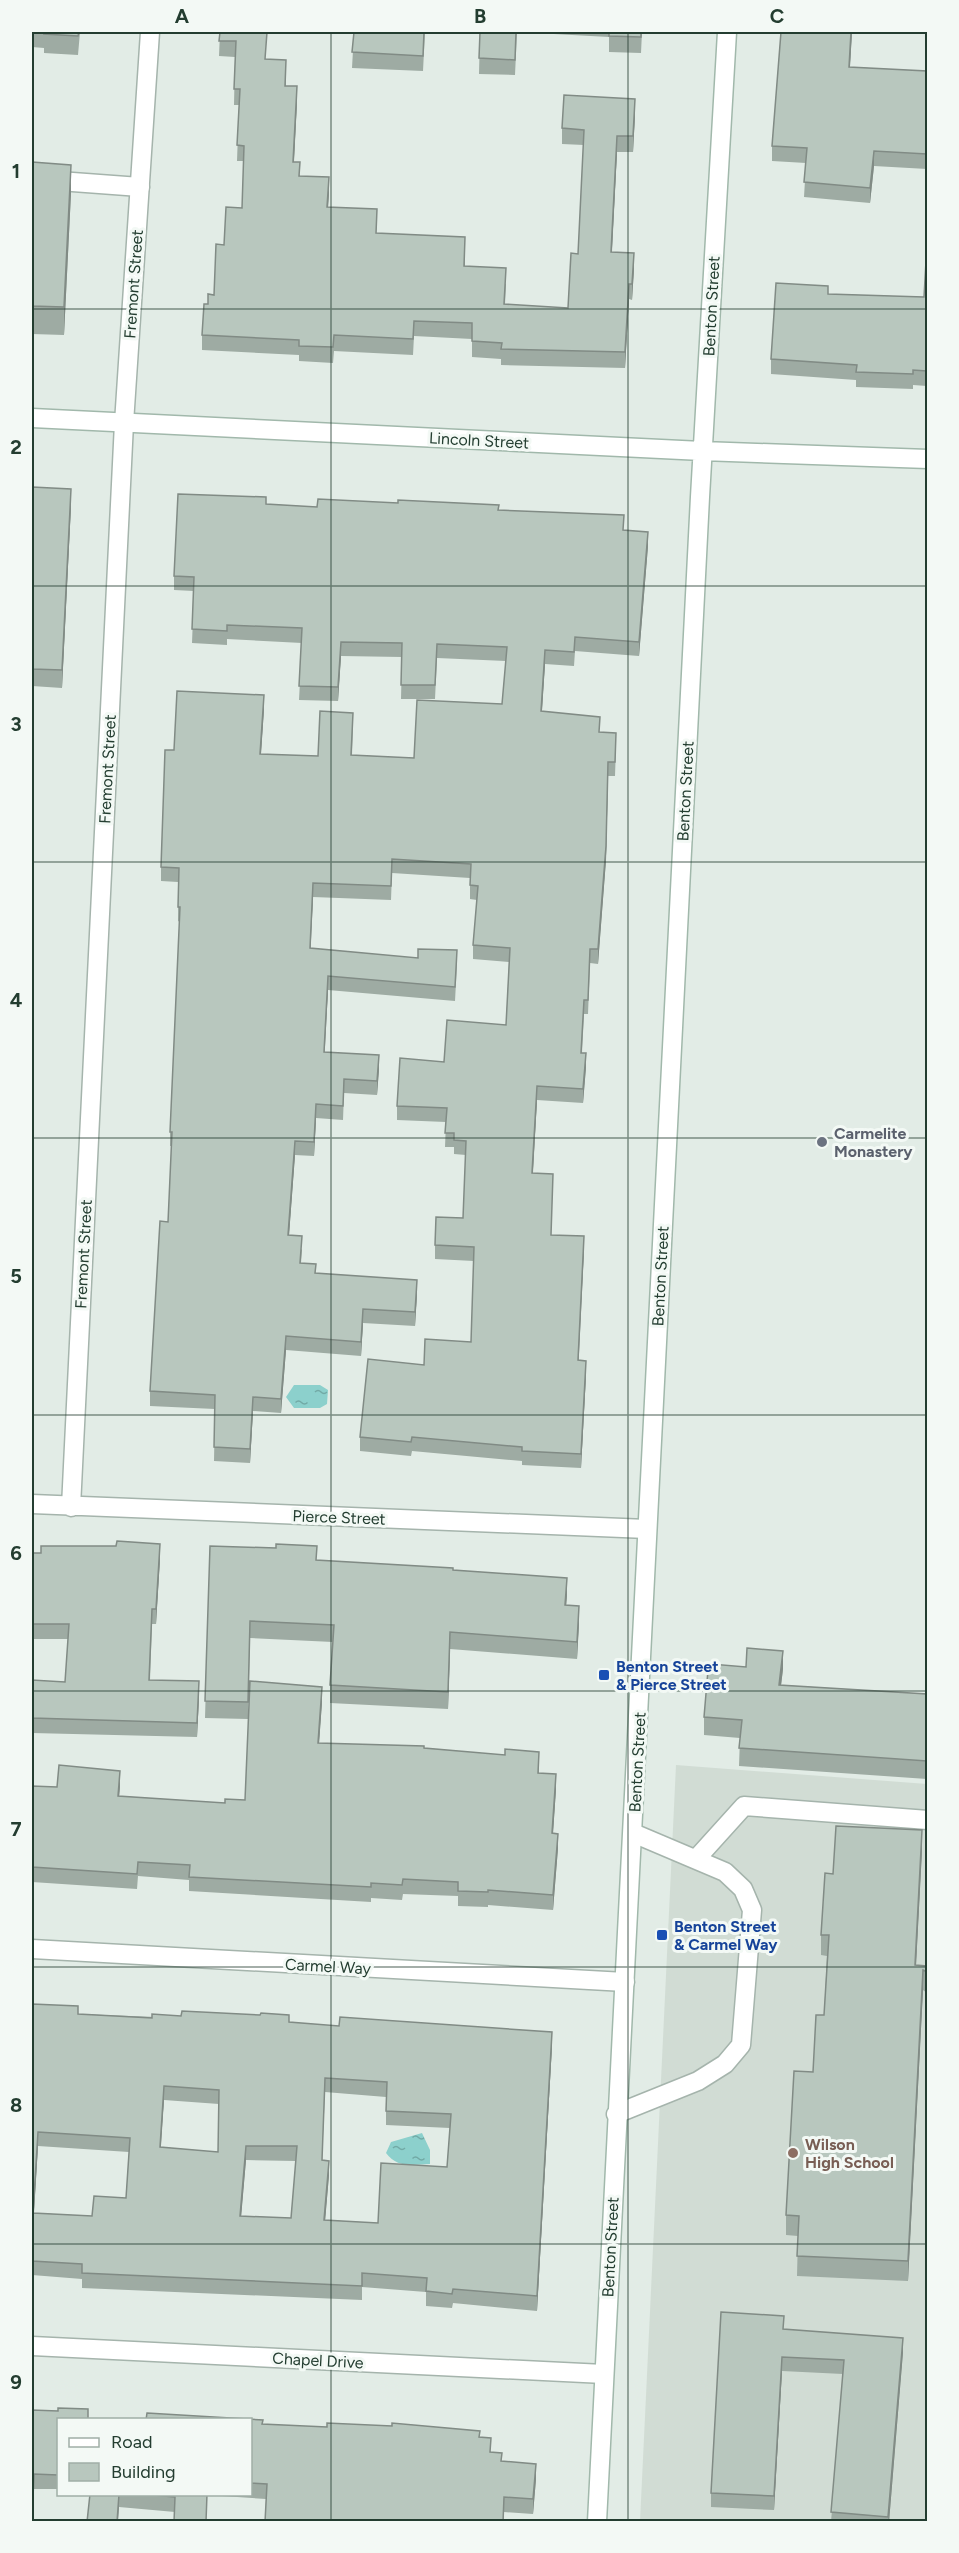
<svg xmlns="http://www.w3.org/2000/svg" width="959" height="2553" font-family="Figtree,sans-serif">
<style>
.built{fill:#d1dcd4}
.water{fill:url(#water-ripples)}
.lines{fill:none;stroke-linecap:round;stroke-linejoin:round}
.lane-casing{stroke:#a5b4ac;stroke-width:21}
.street-casing{stroke:#a5b4ac;stroke-width:21}
.secondary-casing{stroke:#a1b8ab;stroke-width:21}
.lane{stroke:#fff;stroke-width:18}
.street{stroke:#fff;stroke-width:18}
.secondary{stroke:#fff;stroke-width:18}
.wall{fill:#9eaba3;fill-rule:evenodd}
.shaded-wall{fill:#818b85}
.building{fill:#b8c7be;stroke:#818b85;stroke-width:1.5;fill-rule:evenodd}
.grid{fill:none;stroke:#233d30;stroke-width:1.5;stroke-opacity:0.55}
.worship-dot{fill:#6b7280;stroke:#f3f9f5;stroke-width:2}
.transit-dot{fill:#1a4fb4;stroke:#f3f9f5;stroke-width:2}
.education-dot{fill:#8d6e63;stroke:#f3f9f5;stroke-width:2}
.labels{text-anchor:middle;stroke-width:6;stroke-linejoin:round;paint-order:stroke}
.street-label{font-size:16px;fill:#233d30;stroke:#f3f9f5}
.worship-label{font-size:16px;font-weight:bold;fill:#5b616d;stroke:#f3f9f5;text-anchor:start}
.transit-label{font-size:16px;font-weight:bold;fill:#164399;stroke:#f3f9f5;text-anchor:start}
.education-label{font-size:16px;font-weight:bold;fill:#785e54;stroke:#f3f9f5;text-anchor:start}
.neatline{fill:none;stroke:#233d30;stroke-width:2}
.grid-label{font-size:20px;text-anchor:middle;font-weight:bold;fill:#233d30}
</style>
<defs>
<pattern id="water-ripples" width="26" height="14" patternUnits="userSpaceOnUse" patternTransform="scale(1.5)"><rect width="26" height="14" fill="#8cd0cc"/><path d="M2 4q2-2 4 0t4 0M15 11q2-2 4 0t4 0" fill="none" stroke="#72aaa6"/></pattern>
</defs>
<rect width="100%" height="100%" fill="#e2ece6"/>
<!-- built -->
<path class="built" d="M676 1765 927 1784V2521L640 2522Z"/>
<!-- water -->
<path class="water" d="M294 1385H320L328 1390 327 1404 320 1408H294L286 1397Z
M422 2133 430 2150V2164C412 2165 397 2168 386 2153L391 2142Z"/>
<g class="lines">
<!-- lane casing -->
<g class="lane-casing">
<path id="lane" d="M32 179 140 187
M697 1858 744 1806 928 1820
M616 2114 698 2081 725 2064 741 2045 752 1910 743 1889 725 1872 633 1833"/>
</g>
<!-- street casing -->
<g class="street-casing">
<path id="street" d="M32 1504 647 1529
M71 1507 124 423 150 32
M32 1949 625 1982
M32 2346 604 2374"/>
</g>
<!-- secondary casing -->
<g class="secondary-casing">
<path id="secondary" d="M32 418 702 451 928 459
M597 2522 700 497 727 32"/>
</g>
<!-- lane -->
<use href="#lane" class="lane"/>
<!-- street -->
<use href="#street" class="street"/>
<!-- secondary -->
<use href="#secondary" class="secondary"/>
</g>
<!-- wall -->
<path class="wall" d="M32 32H80L78 55 44 53V48L32 47Z
M220 32 266 59 286 76V86L297 102 294 162 300 176 329 193 328 207 377 225 376 233 465 252V266L506 284 505 304 568 308 578 254 584 145 562 144V128L635 115 633 152H617L612 252 634 269 632 300 629 299 625 368 501 365V359L472 357V339L414 336 413 355 334 351 333 363 299 361V355L202 350V335L208 304 214 295 224 245 242 208 244 161H237L239 105H234L235 57 219 56Z
M354 32H425L423 71 352 68Z
M480 32H642L641 53 609 52V37L517 32 515 75 479 74Z
M781 32H852L850 67 927 71V169L874 166 870 203 804 197 806 163 772 161V146Z
M32 162 71 193 64 335 32 334Z
M927 243V386L913 385V389L856 387V380L771 374V359L828 294 924 297Z
M32 487 71 506 62 688 32 686Z
M266 504 317 507 499 510 624 530 648 546 639 656 575 651 574 666 545 664 542 711 600 733 616 747 615 776H608L606 860 598 964 590 963 588 1014H584L582 1053 586 1067 583 1103 537 1100 533 1173 551 1235 584 1250 578 1360 586 1375 581 1468 522 1465V1461L412 1451 411 1456 360 1451V1437L424 1365 471 1342 474 1261 435 1259V1245L463 1218 466 1155 454 1154V1147H445L446 1122 397 1120V1106L444 1062 506 1025 509 962 473 959V945L477 900 470 899V878L392 873 391 900 313 897 310 948 457 964 455 1001 328 990 324 1052 379 1069 377 1095 344 1093 343 1120 316 1118 314 1156 295 1155 289 1235 302 1250 301 1263 316 1273 417 1294 415 1326 363 1323 361 1356 286 1350 281 1413 253 1411 250 1463 214 1461 215 1409 150 1406V1391L168 1222 172 1146H170V1132L180 922 178 921V882L161 881V867L174 750 264 709 261 754 318 756 353 727 352 755 414 758 502 704 506 661 437 658 435 699H401L402 657 341 656 338 701 299 700 302 643 227 639V645L192 643 194 591 174 590V576Z
M210 1546 317 1560 453 1570 567 1595 566 1605 579 1623 577 1659 450 1649 448 1709 330 1703V1685L333 1642 250 1638 248 1719 205 1718Z
M32 1553 160 1559 156 1624H152L150 1680 199 1696 197 1737 32 1733V1680L65 1682 68 1639H32Z
M783 1669 781 1685 927 1694V1779L739 1766 740 1738 704 1735V1717Z
M322 1702 319 1743 424 1748 539 1766V1773L556 1789 553 1833 558 1848 553 1910 488 1905V1907L458 1906V1896L403 1894 402 1900 371 1898V1902L189 1891V1880L138 1876 137 1889 32 1882V1786L57 1787 120 1786 119 1796 225 1803 245 1800Z
M922 1850 916 1965 927 1966V1993L923 1990 908 2281 797 2276 798 2236 786 2235V2215L824 2015 827 1956 821 1955V1935L833 1874Z
M32 2004 78 2014 289 2022 552 2046 537 2311 453 2303 452 2308 426 2306V2292L362 2287V2300L82 2288V2279L32 2275ZM325 2092 386 2097V2125L450 2128 447 2167 378 2223 325 2220 329 2175 322 2160ZM164 2100 219 2104 218 2152 160 2147ZM38 2146 129 2152 126 2198 92 2216 34 2213ZM246 2160 296 2161 291 2218 241 2216Z
M784 2329 903 2352 889 2522H831L843 2374 782 2371 774 2510 711 2507V2493Z
M32 2410 58 2420V2489H34Z
M250 2420 263 2424 480 2437 491 2452 502 2461 536 2479 533 2514 504 2512V2522H265L266 2499 207 2495 175 2512 119 2507 90 2494H250Z"/>
<!-- shaded-wall -->
<path class="shaded-wall" d="M851 32H852L849 82V67Z
M297 86V102L293 178V162Z
M635 99V115L633 152V136Z
M617 136V152L611 268V252Z
M874 151V166L870 203V188Z
M71 165V193L64 335V307Z
M329 177V193L327 223V207Z
M634 253V269L632 300V284Z
M629 284V299L625 368V352Z
M71 489V506L62 688V670Z
M648 532V546L639 656V642Z
M341 642V656L338 701V687Z
M545 650V664L541 725V711Z
M264 695V709L260 768V754Z
M608 776 606 860 598 964V949Z
M313 883V897L310 962V948Z
M328 976V990L324 1066V1052Z
M586 1053V1067L583 1103V1089Z
M379 1055V1069L377 1095V1081Z
M537 1086V1100L532 1187V1173Z
M316 1104V1118L314 1156V1142Z
M295 1141V1155L288 1249V1235Z
M584 1236V1250L578 1374V1360Z
M417 1280V1294L415 1326V1312Z
M363 1309V1323L361 1356V1342Z
M286 1336V1350L281 1413V1399Z
M586 1361V1375L581 1468V1454Z
M253 1397V1411L250 1463V1449Z
M160 1544V1559L156 1624V1609Z
M567 1578V1595L565 1622V1605Z
M579 1606V1623L577 1659V1642Z
M450 1632V1649L448 1709V1692Z
M783 1651V1669L779 1702V1685Z
M199 1681V1696L197 1737V1723Z
M322 1687V1702L318 1758V1743Z
M120 1771V1786L118 1811V1796Z
M556 1774V1789L552 1848V1833Z
M922 1830V1850L915 1985V1965Z
M558 1834V1848L553 1910V1895Z
M923 1970V1990L908 2281V2261Z
M552 2032V2046L537 2311V2296Z
M164 2086V2100L160 2161V2147Z
M38 2132V2146L33 2227V2213Z
M246 2146V2160L240 2230V2216Z
M329 2161V2175L324 2234V2220Z
M903 2338V2352L889 2522H888Z
M782 2357V2371L774 2510V2496Z
M536 2464V2479L533 2514V2499Z
M119 2494V2507L118 2522H117Z"/>
<!-- building -->
<path class="building" d="M45 32H79L78 36 44 34Z
M220 32H267L265 59 286 60 285 86H297L293 162H300L299 176 329 177 327 207 377 209 376 233 465 237 464 266 506 268 504 304 568 308 571 253 578 254 584 130 562 128 564 95 635 99 633 136H617L611 252 634 253 632 284H629L625 352 501 349 502 343 472 341V323L414 321 413 339 334 335 333 347 299 346V340L202 335 204 304H208V294L214 295 216 244 224 245 226 207 242 208 244 146 237 145 240 89H234L236 41H219Z
M354 32H424L423 56 352 52Z
M480 32H516L515 60 479 58Z
M609 32H641V37L609 36Z
M781 32H851L849 67 927 71V154L874 151 870 188 804 182 807 148 772 146Z
M32 162 71 165 64 307 32 306Z
M927 243V371L913 370V374L856 372 857 365 771 359 776 283 828 286V294L924 297Z
M32 487 71 489 62 670 32 669Z
M178 494 266 497V504L317 507 318 499 398 503V500L499 505 498 510 624 515 623 530 648 532 639 642 575 637 574 652 545 650 541 711 600 717 599 732 616 733 615 762H608L606 846 598 949H590L588 1000H584L581 1053H586L583 1089 537 1086 532 1173 553 1174 551 1235 584 1236 578 1360 586 1361 581 1454 522 1451V1447L412 1437 411 1442 360 1437 368 1359 424 1365 425 1339 471 1342 474 1247 435 1245 436 1217 463 1218 466 1141 454 1140V1133H445L447 1108 397 1106 400 1058 444 1062 447 1020 506 1025 510 948 473 945 478 886 470 885 471 864 392 859 391 886 313 883 310 948 418 958V949L457 950 455 987 328 976 324 1052 379 1055 377 1081 344 1079 343 1106 316 1104 314 1142 295 1141 288 1235 302 1236 300 1263 316 1264 315 1273 417 1280 415 1312 363 1309 361 1342 286 1336 281 1399 253 1397 250 1449 214 1447 215 1395 150 1391 160 1221 168 1222 172 1132H170L180 907H178L179 868 161 867 165 750H174L177 691 264 695 260 754 318 756 320 711 353 713 351 755 414 758 417 700 502 704 507 647 437 644 435 685H401L402 643 341 642 338 687 299 686 302 628 227 625V631L192 629 194 577 174 576Z
M117 1541 160 1544 156 1609H152L149 1680 199 1681 197 1723 32 1718V1680L65 1682 69 1624H32V1553H41V1546H116Z
M276 1544 317 1546 316 1560 453 1568V1570L567 1578 565 1605 579 1606 577 1642 450 1632 448 1692 330 1685 334 1625 250 1621 248 1702 205 1701 210 1546 276 1548Z
M747 1648 783 1651 779 1685 927 1694V1761L739 1748 742 1720 704 1717 708 1670H711V1664L746 1667Z
M250 1681 322 1687 318 1743 424 1746V1748L505 1755V1749L539 1752 538 1773 556 1774 552 1833 558 1834 553 1895 488 1890V1892L458 1891V1882L403 1879 402 1885 371 1883V1887L189 1877 190 1865 138 1862 137 1874 32 1867V1786L57 1787 59 1765 120 1771 118 1796 225 1803V1799L245 1800Z
M836 1826 922 1830 915 1965 927 1966V1972L923 1970 908 2261 797 2256 799 2216 786 2215 794 2071 813 2072 816 2015H824L829 1935H821L825 1873 833 1874Z
M32 2004 78 2006V2014L152 2018V2014L181 2016 182 2011 260 2015 261 2013 289 2015V2022L339 2026 340 2017 552 2032 537 2296 453 2289 452 2294 426 2291 427 2278 362 2273V2286L82 2273V2264L32 2261ZM325 2078 387 2082 386 2111 451 2114 447 2167 381 2163 378 2223 324 2220 329 2161 322 2160ZM164 2086 219 2090 218 2152 160 2147ZM38 2132 130 2138 126 2198 94 2196 92 2216 33 2213ZM246 2146H297L291 2218 240 2216Z
M721 2312 784 2316 783 2329 903 2338 888 2517 831 2512 844 2360 782 2357 774 2496 711 2493Z
M58 2408 88 2409V2420H58V2475L34 2474 32 2521V2410L58 2411Z
M147 2413 263 2420 262 2424 327 2427V2423L392 2426V2423L480 2431 479 2437 491 2438 490 2452 502 2453 501 2461 536 2464 533 2499 504 2497 503 2522H265L267 2484 250 2483V2420H146Z
M90 2494H119L117 2522H87Z
M142 2494H207L206 2522H174L175 2497Z"/>
<!-- grid -->
<path class="grid" d="M331 32V2522M628 32V2522M32 309H928M32 586H928M32 862H928M32 1138H928M32 1415H928M32 1691H928M32 1967H928M32 2244H928"/>
<!-- markers -->
<circle class="worship-dot" cx="822" cy="1142" r="6"/>
<g class="transit-dot">
<rect x="598" y="1669" width="12" height="12" rx="3"/>
<rect x="656" y="1929" width="12" height="12" rx="3"/>
</g>
<circle class="education-dot" cx="793" cy="2153" r="6"/>
<g class="labels">
<!-- street labels -->
<g class="street-label">
<text transform="translate(133 284) rotate(-86)" y="6">Fremont Street</text>
<text transform="translate(711 306) rotate(-87)" y="6">Benton Street</text>
<text transform="translate(479 440) rotate(3)" y="6">Lincoln Street</text>
<text transform="translate(107 769) rotate(-87)" y="6">Fremont Street</text>
<text transform="translate(685 791) rotate(-87)" y="6">Benton Street</text>
<text transform="translate(83 1254) rotate(-87)" y="6">Fremont Street</text>
<text transform="translate(660 1276) rotate(-87)" y="6">Benton Street</text>
<text transform="translate(339 1517) rotate(2)" y="6">Pierce Street</text>
<text transform="translate(637 1762) rotate(-87)" y="6">Benton Street</text>
<text transform="translate(328 1966) rotate(3)" y="6">Carmel Way</text>
<text transform="translate(610 2247) rotate(-87)" y="6">Benton Street</text>
<text transform="translate(318 2360) rotate(3)" y="6">Chapel Drive</text>
</g>
<!-- worship labels -->
<g class="worship-label">
<text x="834" y="1139">Carmelite<tspan x="834" dy="18">Monastery</tspan></text>
</g>
<!-- transit labels -->
<g class="transit-label">
<text x="616" y="1672">Benton Street<tspan x="616" dy="18">&amp; Pierce Street</tspan></text>
<text x="674" y="1932">Benton Street<tspan x="674" dy="18">&amp; Carmel Way</tspan></text>
</g>
<!-- education labels -->
<g class="education-label">
<text x="805" y="2150">Wilson<tspan x="805" dy="18">High School</tspan></text>
</g>
</g>
<!-- border -->
<rect width="959" height="2553" fill="none" stroke="#f3f9f5" stroke-width="66"/>
<!-- legend -->
<rect x="57" y="2418" width="195" height="78" fill="#f3f9f5" stroke="#a0aea6" stroke-width="1.5"/>
<rect x="69" y="2438" width="30" height="9" fill="#ffffff" stroke="#a0aea6" stroke-width="1.5"/>
<text x="111" y="2448" font-size="18" fill="#233d30">Road</text>
<rect x="69" y="2463" width="30" height="18" fill="#b8c7be" stroke="#a0aea6" stroke-width="1.5"/>
<text x="111" y="2478" font-size="18" fill="#233d30">Building</text>
<rect x="33" y="33" width="893" height="2487" class="neatline"/>
<g class="grid-label">
<text x="182" y="23">A</text>
<text x="480" y="23">B</text>
<text x="777" y="23">C</text>
<text x="16" y="178">1</text>
<text x="16" y="454">2</text>
<text x="16" y="731">3</text>
<text x="16" y="1007">4</text>
<text x="16" y="1283">5</text>
<text x="16" y="1560">6</text>
<text x="16" y="1836">7</text>
<text x="16" y="2112">8</text>
<text x="16" y="2389">9</text>
</g>
</svg>
